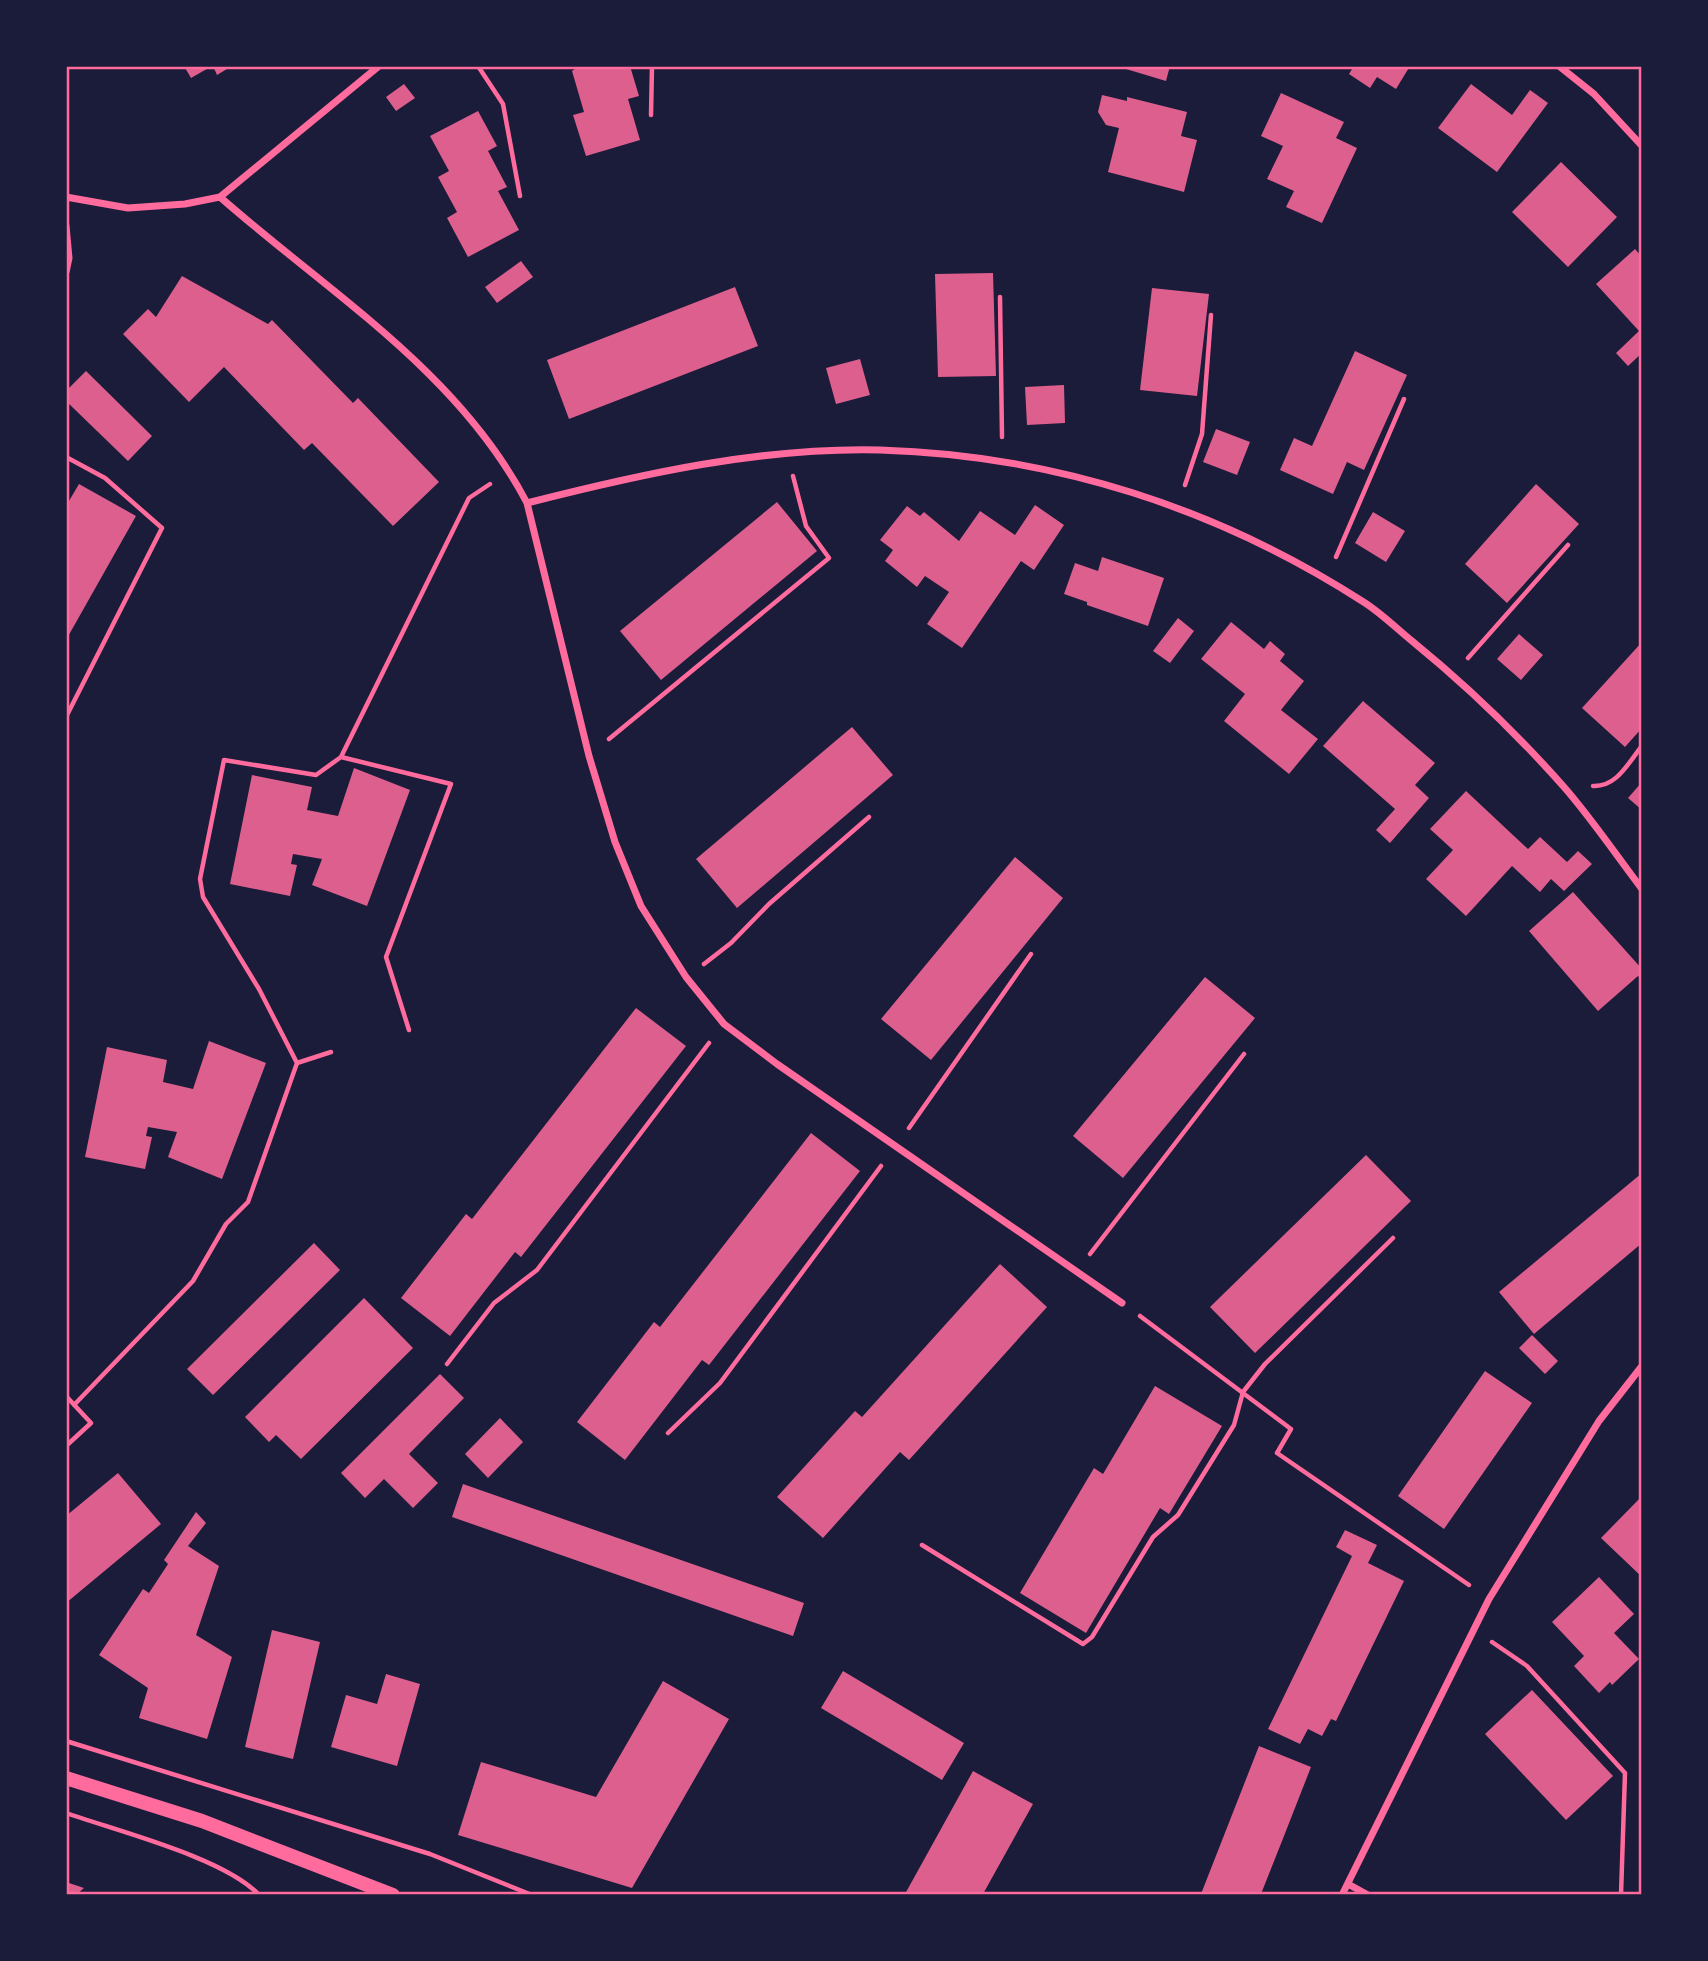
<svg xmlns="http://www.w3.org/2000/svg" width="1708" height="1961" font-family="Cabin,sans-serif">
<style>
.building{fill:#dd5f8e}
.lines{fill:none;stroke-linecap:round;stroke-linejoin:round}
.path{stroke:#ff6b9d;stroke-width:4.5}
.minor{stroke:#ff6b9d;stroke-width:7}
.secondary{stroke:#ff6b9d;stroke-width:14}
.neatline{fill:none;stroke:#ff6b9d;stroke-width:2.5}
</style>
<rect width="100%" height="100%" fill="#1b1b3a"/>
<!-- building -->
<path class="building" d="M184 66H212L191 78Z
M213 66H232L217 75Z
M579 66H630L639 96 628 99 640 140 586 156 573 115 584 112 572 71Z
M1116 66H1170L1166 81Z
M1348 66H1410L1396 89 1377 77 1370 88 1349 74 1352 69Z
M404 84 415 98 396 111 386 97Z
M1471 84 1512 115 1530 90 1548 103 1497 172 1438 128Z
M1281 93 1344 122 1336 138 1357 148 1322 223 1286 207 1294 191 1267 179 1283 146 1261 136Z
M1102 95 1127 101V97L1187 112 1181 136 1197 140 1184 192 1108 172 1119 128 1106 125 1098 112Z
M478 111 497 146 488 151 507 187 498 191 519 230 468 257 447 218 457 212 438 177 449 171 430 136Z
M1561 162 1617 217 1568 267 1512 212Z
M1635 249 1642 257 1639 331 1596 284Z
M521 261 533 277 497 303 485 287Z
M993 273 996 376 938 377 935 274Z
M182 276 268 324 272 320 353 403 358 398 439 482 393 526 312 443 304 450 224 367 189 402 123 334 148 309 156 317Z
M735 287 758 346 569 419 547 360Z
M1152 288 1209 294 1197 396 1140 390Z
M1639 331 1642 353 1628 366 1616 353Z
M1355 351 1407 375 1364 470 1347 462 1333 494 1280 470 1294 438 1312 446Z
M860 359 870 395 836 404 826 368Z
M86 371 152 436 128 461 66 401V391Z
M1064 385 1065 423 1027 425 1025 387Z
M1216 429 1250 442 1237 475 1203 462Z
M79 484 136 516 66 640V506Z
M1536 484 1579 524 1507 603 1465 564Z
M777 502 817 551 661 680 620 631Z
M1035 505 1064 525 1034 570 1021 561 962 648 927 624 949 592 925 576 917 587 885 561 893 550 880 540 907 506 920 516 924 512 959 541 980 511 1015 535Z
M1373 512 1405 531 1386 562 1355 543Z
M1102 557 1164 578 1148 626 1087 605V602L1064 594 1075 563 1098 571Z
M1178 618 1194 631 1170 663 1153 651Z
M1231 622 1264 649 1270 641 1285 654 1280 661 1304 681 1281 710 1318 739 1289 774 1224 721 1245 694 1201 659Z
M1519 634 1543 655 1521 680 1497 659Z
M1642 642V728L1625 747 1582 708Z
M1363 701 1435 763 1415 785 1429 798 1390 843 1376 830 1395 809 1323 746Z
M852 727 893 775 737 908 696 859Z
M354 768 410 790 367 906 312 885 322 859 293 854 291 864 297 865 290 896 230 884 252 775 312 787 307 810 338 816Z
M1642 782V810L1628 798Z
M1466 791 1528 849 1540 837 1567 862 1578 851 1592 864 1564 891 1551 879 1540 892 1512 866 1466 916 1426 879 1453 850 1430 829Z
M1015 857 1063 898 931 1060 881 1019Z
M1573 892 1642 969V979L1638 976 1598 1011 1529 931Z
M1205 977 1255 1018 1123 1178 1073 1136Z
M636 1008 686 1046 521 1257 515 1252 450 1336 401 1298 466 1214 472 1219Z
M209 1041 266 1063 222 1179 168 1157 177 1132 148 1127 146 1136 152 1137 145 1169 85 1157 107 1047 167 1060 163 1082 193 1089Z
M811 1133 860 1171 709 1365 702 1360 625 1460 577 1422 654 1322 660 1327Z
M1366 1155 1411 1201 1255 1353 1210 1307Z
M1642 1173V1243L1534 1334 1499 1292Z
M314 1243 340 1270 213 1395 187 1369Z
M1000 1264 1047 1307 909 1460 900 1452 823 1538 777 1497 855 1411 862 1417Z
M364 1298 413 1348 301 1459 276 1435 269 1442 245 1417Z
M1532 1335 1558 1361 1545 1374 1519 1348Z
M1485 1371 1532 1403 1444 1529 1398 1496Z
M440 1374 464 1398 409 1454 438 1483 413 1508 384 1479 365 1498 341 1473Z
M1155 1386 1222 1426 1169 1514 1160 1508 1086 1633 1020 1593 1094 1468 1103 1474Z
M500 1418 523 1442 488 1478 465 1454Z
M118 1473 161 1524 66 1603V1516Z
M463 1484 804 1603 793 1636 452 1517Z
M1642 1496V1577L1601 1538Z
M196 1512 206 1523 188 1546 219 1566 196 1635 232 1657 207 1739 139 1718 148 1688 99 1655 143 1589 149 1593 168 1564 164 1560Z
M1345 1530 1377 1545 1368 1563 1404 1581 1336 1721 1331 1719 1322 1736 1308 1729 1300 1744 1268 1729 1352 1556 1336 1547Z
M1599 1577 1634 1614 1614 1633 1639 1659 1612 1685 1610 1682 1599 1693 1574 1666 1584 1656 1552 1622Z
M272 1630 320 1642 293 1759 245 1747Z
M843 1671 964 1743 942 1780 821 1708Z
M386 1674 420 1684 397 1766 331 1747 346 1695 377 1704Z
M663 1681 729 1719 632 1888 458 1835 481 1762 596 1797Z
M1532 1690 1613 1776 1566 1820 1485 1734Z
M1259 1746 1311 1767 1284 1836 1261 1894H1201Z
M973 1771 1033 1804 983 1894H905Z
M66 1882 84 1888 77 1894H66Z"/>
<g class="lines">
<!-- path -->
<path class="path" d="M478 66 503 104 520 196
M651 115 652 66
M1000 297 1002 437
M66 457 105 478 162 528 66 717
M1185 485 1202 434 1211 315
M1336 557 1404 399
M1468 658 1568 545
M609 739 829 558 806 526 793 476
M341 757 451 784 386 957 409 1030
M1593 786C1617 787 1628 763 1642 746
M704 964 731 943 769 904 869 817
M297 1063 331 1052
M909 1128 1031 954
M1090 1254 1244 1054
M1140 1316 1291 1429 1277 1453 1469 1585
M447 1364 494 1303 537 1270 709 1043
M66 1396 91 1423 66 1446
M74 1405 193 1281 226 1224 248 1202 297 1063 259 989 203 897 200 879 224 760 316 775 341 757 469 498 490 484
M668 1433 720 1383 881 1166
M922 1545 1083 1644 1092 1637 1153 1537 1178 1515 1234 1425 1243 1392 1265 1364 1393 1238
M1492 1642 1527 1666 1625 1773 1621 1895
M66 1741 430 1854 532 1895
M66 1813C117 1831 225 1858 259 1895"/>
<!-- minor -->
<path class="minor" d="M1559 66 1594 94 1642 146
M66 197 128 208 185 204 220 197 379 66
M220 197C329 293 458 371 527 503L589 756 615 842 641 906 686 977 724 1024 777 1064 1122 1303
M66 226 69 258 66 272
M527 503C641 474 761 447 880 450 1054 455 1217 508 1362 601 1380 612 1396 628 1412 641 1466 685 1518 735 1564 787 1592 819 1616 855 1642 889
M1348 1884 1368 1895
M1342 1895 1489 1599 1599 1421 1642 1366"/>
<!-- secondary -->
<path class="secondary" d="M66 1778 202 1821 393 1895"/>
</g>
<!-- border -->
<rect width="1708" height="1961" fill="none" stroke="#1b1b3a" stroke-width="136"/>
<rect x="68" y="68" width="1572" height="1825" class="neatline"/>
</svg>
